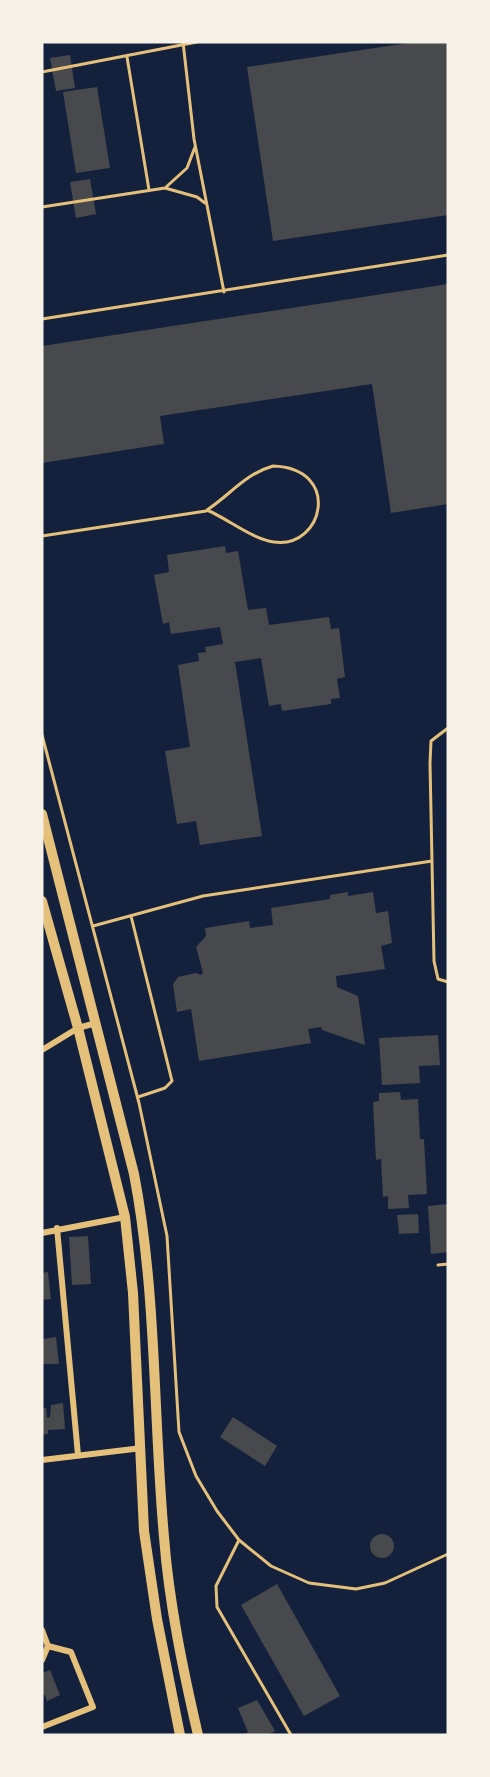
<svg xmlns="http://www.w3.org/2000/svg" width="490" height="1777" font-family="'Noto Sans',sans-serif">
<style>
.building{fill:#48494c}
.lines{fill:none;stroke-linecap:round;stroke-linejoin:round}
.service{stroke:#e5c07b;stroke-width:3}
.minor{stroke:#e5c07b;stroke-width:6}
.trunk{stroke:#e5c07b;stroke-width:10}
</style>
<rect width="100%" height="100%" fill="#14213d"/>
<!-- building -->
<path class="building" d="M415 42H448V215L273 241 247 67Z
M70 55 75 88 56 91 50 58Z
M97 87 110 168 76 173 63 92Z
M90 179 96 214 76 218 70 182Z
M448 284V504L391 513 372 384 160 416 164 444 42 463V346Z
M225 546 226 553 238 551 248 610 266 608 269 625 329 617 331 629 339 628 345 677 337 679 340 698 331 699V704L282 711 281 704 269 706 261 658 235 662 262 836 200 845 196 821 177 824 165 751 190 747 178 665 199 661 198 653 206 652 205 647 223 644 220 627 171 634 169 622 163 624 154 575 169 572 167 555Z
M348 892V896L373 892 376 913 388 911 392 943 381 946 385 969 336 976 337 987 358 996 365 1045 322 1030 321 1027 308 1029 311 1043 199 1061 191 1009 177 1012 173 984 178 977 196 973 201 975 203 973 196 947 206 936 205 928 249 921 250 928 273 925 271 908 330 899V895Z
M438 1035 440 1065 419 1066 420 1083 382 1085 379 1038Z
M400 1092 401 1100 418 1099 420 1139H424L427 1194 408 1195 409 1208 388 1209V1196L383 1197 381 1159 376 1160 373 1102 379 1101V1093Z
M448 1204V1252L431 1254 428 1206Z
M418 1214 419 1233 399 1234 397 1215Z
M88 1236 91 1284 72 1285 69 1237Z
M48 1272 51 1299 42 1300V1273Z
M56 1337 59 1364H42L43 1339Z
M63 1403 65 1429 48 1430V1434L42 1435V1409L46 1408 47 1418 50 1417 51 1405Z
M233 1417 277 1446 265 1466 220 1437Z
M370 1546a12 12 0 1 1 24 0a12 12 0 1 1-24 0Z
M277 1584 340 1696 304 1716 241 1605Z
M50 1670 60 1695 47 1701 45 1695 42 1696V1673Z
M257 1700 275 1731 267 1735H243L248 1732 238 1708Z"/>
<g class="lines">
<!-- service -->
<path class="service" d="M183 42 194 139 224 292
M127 57 149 190
M42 72 197 42
M165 188 187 168 195 147
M42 207 165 188 197 197 205 203
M42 319 448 255
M273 466C342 468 324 549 274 542 252 539 228 519 207 510 230 495 245 474 273 466Z
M42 536 206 511
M448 728 431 741 430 763 434 961 438 979 448 982
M42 735 139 1103 167 1236 179 1432 196 1476 217 1511 239 1540 271 1566 309 1583 356 1589 385 1583 448 1554
M131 916 172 1081 165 1088 138 1097
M93 926 203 896 432 861
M438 1265 448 1264
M239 1540 216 1586 217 1607 291 1735"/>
<!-- minor -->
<path class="minor" d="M42 1050 78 1028 96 1023
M57 1228 78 1455
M42 1233 125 1217
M42 1460 142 1448
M42 1630 48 1646 71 1652 93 1707 42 1727
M42 1660 48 1646"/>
<!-- trunk -->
<path class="trunk" d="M42 814 134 1174C157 1294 153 1415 164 1537 169 1603 183 1670 198 1735
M42 901 78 1028 125 1217 133 1293 144 1531 157 1619 180 1735"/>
</g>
<!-- border -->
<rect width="490" height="1777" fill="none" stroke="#f6f1e7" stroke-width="87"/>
</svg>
